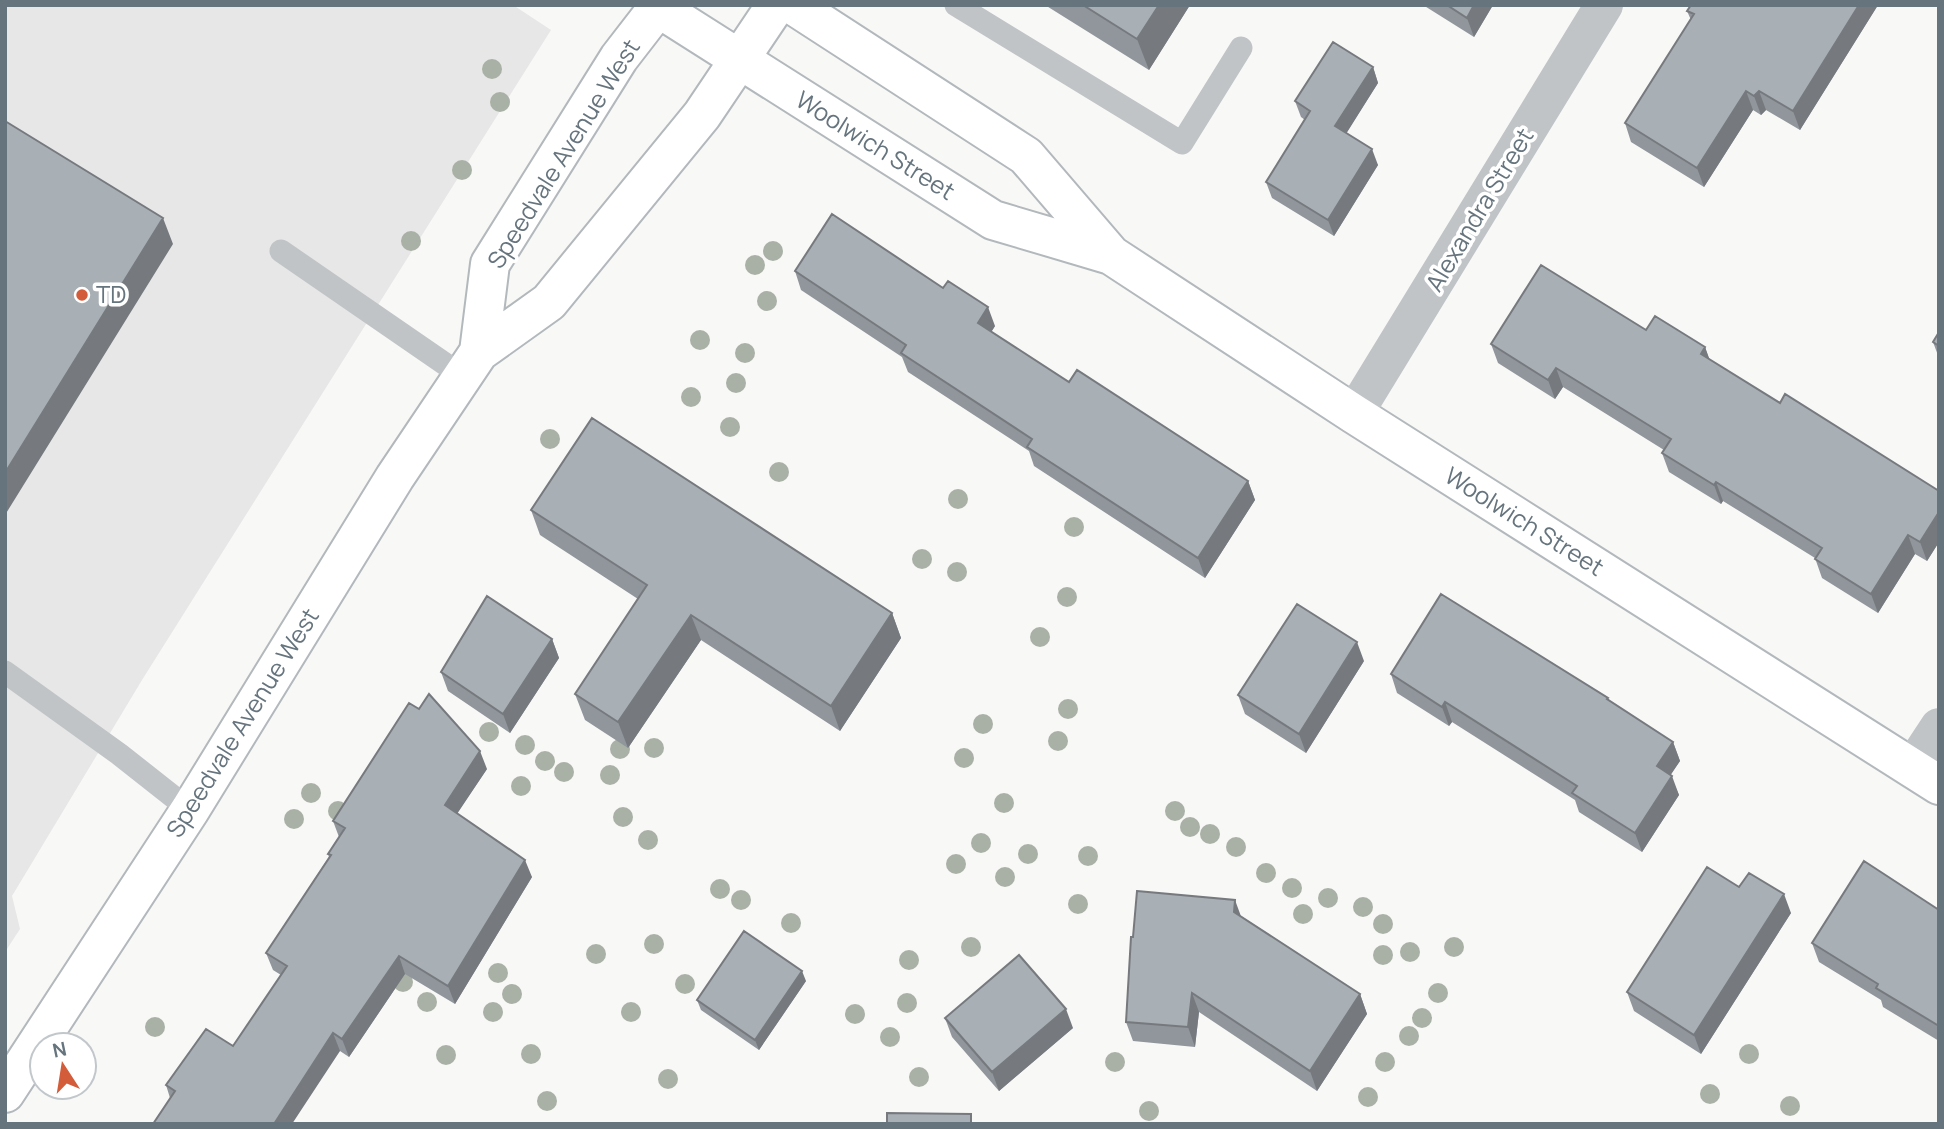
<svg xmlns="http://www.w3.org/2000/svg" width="1944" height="1129" font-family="Manrope,sans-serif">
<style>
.built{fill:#e6e7e6}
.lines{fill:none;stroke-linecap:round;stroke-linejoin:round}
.secondary-casing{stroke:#b2b8bc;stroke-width:42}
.service{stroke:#c0c4c7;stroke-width:23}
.minor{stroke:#c0c4c7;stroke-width:38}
.secondary{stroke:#fff;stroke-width:38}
.tree{fill:#a9b1a6}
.wall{fill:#90969c}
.shaded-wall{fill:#767a7f}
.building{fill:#a8afb5;stroke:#767a7f;stroke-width:2}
.poi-dot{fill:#d35d3b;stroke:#fff;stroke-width:2.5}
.labels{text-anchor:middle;stroke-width:7;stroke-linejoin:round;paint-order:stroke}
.street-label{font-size:24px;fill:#66747e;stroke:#fff}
.poi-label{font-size:24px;fill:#66747e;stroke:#fff;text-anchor:start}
</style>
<rect width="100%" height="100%" fill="#f8f8f6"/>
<!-- built -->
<path class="built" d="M5 5H513L551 30 142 680 12 896 20 929 5 952Z"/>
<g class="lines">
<!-- secondary casing -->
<g class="secondary-casing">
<path id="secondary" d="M654 5 993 220 1111 255
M793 5 1026 156 1111 255 1354 414 1939 785
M479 352 490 264 619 58 660 5
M5 1093 190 810 395 477 479 352 549 302 702 115 776 5"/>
</g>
<!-- service -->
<path class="service" d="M956 5 1182 143 1241 48
M281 251 464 377
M5 672 119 754 190 810"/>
<!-- minor -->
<path class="minor" d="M1354 414 1604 5
M1912 768 1939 727"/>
<!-- secondary -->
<use href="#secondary" class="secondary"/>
</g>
<!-- trees -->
<g class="tree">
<circle cx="492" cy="69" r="10"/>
<circle cx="500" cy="102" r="10"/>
<circle cx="462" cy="170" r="10"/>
<circle cx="411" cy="241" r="10"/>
<circle cx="773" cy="251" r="10"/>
<circle cx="755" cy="265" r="10"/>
<circle cx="767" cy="301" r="10"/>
<circle cx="700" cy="340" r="10"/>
<circle cx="745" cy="353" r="10"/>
<circle cx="736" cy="383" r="10"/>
<circle cx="691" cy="397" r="10"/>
<circle cx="730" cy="427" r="10"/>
<circle cx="550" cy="439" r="10"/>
<circle cx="779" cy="472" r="10"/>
<circle cx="958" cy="499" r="10"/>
<circle cx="1074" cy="527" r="10"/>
<circle cx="922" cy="559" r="10"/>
<circle cx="957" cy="572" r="10"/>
<circle cx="1067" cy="597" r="10"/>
<circle cx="1040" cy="637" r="10"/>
<circle cx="1068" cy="709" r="10"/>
<circle cx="983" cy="724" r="10"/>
<circle cx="489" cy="732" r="10"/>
<circle cx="1058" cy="741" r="10"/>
<circle cx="525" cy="745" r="10"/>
<circle cx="654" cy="748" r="10"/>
<circle cx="620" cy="749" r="10"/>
<circle cx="964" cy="758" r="10"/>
<circle cx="545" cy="761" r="10"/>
<circle cx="564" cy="772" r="10"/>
<circle cx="610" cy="775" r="10"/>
<circle cx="521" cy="786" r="10"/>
<circle cx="311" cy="793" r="10"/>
<circle cx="1004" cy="803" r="10"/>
<circle cx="338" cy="811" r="10"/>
<circle cx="1175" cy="811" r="10"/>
<circle cx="623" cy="817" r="10"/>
<circle cx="294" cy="819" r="10"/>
<circle cx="1190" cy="827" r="10"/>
<circle cx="1210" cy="834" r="10"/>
<circle cx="648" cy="840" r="10"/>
<circle cx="981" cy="843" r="10"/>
<circle cx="1236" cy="847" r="10"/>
<circle cx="1028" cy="854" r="10"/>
<circle cx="1088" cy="856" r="10"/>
<circle cx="956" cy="864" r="10"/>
<circle cx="1266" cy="873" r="10"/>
<circle cx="1005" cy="877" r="10"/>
<circle cx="1292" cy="888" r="10"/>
<circle cx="720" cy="889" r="10"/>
<circle cx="1328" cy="898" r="10"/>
<circle cx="741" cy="900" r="10"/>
<circle cx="1078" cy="904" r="10"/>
<circle cx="1363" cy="907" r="10"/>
<circle cx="1303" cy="914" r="10"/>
<circle cx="791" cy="923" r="10"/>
<circle cx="1383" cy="924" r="10"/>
<circle cx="654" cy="944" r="10"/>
<circle cx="971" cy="947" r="10"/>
<circle cx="1454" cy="947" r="10"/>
<circle cx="1410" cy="952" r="10"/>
<circle cx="596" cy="954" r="10"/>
<circle cx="1383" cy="955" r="10"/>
<circle cx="909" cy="960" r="10"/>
<circle cx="498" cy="973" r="10"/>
<circle cx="403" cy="982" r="10"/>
<circle cx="685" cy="984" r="10"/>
<circle cx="1438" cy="993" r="10"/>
<circle cx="512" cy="994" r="10"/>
<circle cx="427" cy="1002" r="10"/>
<circle cx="907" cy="1003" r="10"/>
<circle cx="493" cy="1012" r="10"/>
<circle cx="631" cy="1012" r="10"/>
<circle cx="855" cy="1014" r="10"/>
<circle cx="1422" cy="1018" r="10"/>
<circle cx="155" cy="1027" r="10"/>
<circle cx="1409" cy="1036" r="10"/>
<circle cx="890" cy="1037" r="10"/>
<circle cx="531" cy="1054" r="10"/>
<circle cx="1749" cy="1054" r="10"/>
<circle cx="446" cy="1055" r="10"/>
<circle cx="1115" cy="1062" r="10"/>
<circle cx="1385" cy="1062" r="10"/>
<circle cx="919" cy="1077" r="10"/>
<circle cx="668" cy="1079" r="10"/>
<circle cx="1710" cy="1094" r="10"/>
<circle cx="1368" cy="1097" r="10"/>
<circle cx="547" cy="1101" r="10"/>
<circle cx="1790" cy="1106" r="10"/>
<circle cx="1149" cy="1111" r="10"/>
</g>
<!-- wall -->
<path class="wall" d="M1045 5H1190L1149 70Z
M1423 5H1493L1474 37Z
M1691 5H1878L1800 130 1766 110 1761 115 1753 110 1704 187 1631 142 1625 123 1691 20 1687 11Z
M1373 67 1378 83 1346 133 1378 165 1334 236 1272 198 1266 182 1305 120 1301 117 1295 101Z
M795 271 995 326 991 332 1069 382 1248 481 1255 500 1205 578 1034 466 1029 451 908 372 902 357 801 290Z
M1646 330 1705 347 1709 359 1780 403 1939 491V542L1927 561 1915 554 1878 613 1822 578 1815 558 1723 501 1721 504 1669 472 1662 453 1664 450 1563 387 1555 399 1498 363 1491 344Z
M1939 332V358L1933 342Z
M531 510 892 613 901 638 840 731 701 640 628 748 585 720 575 694 638 599 540 535Z
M552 639 559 658 510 733 448 691 441 672Z
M1364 661 1306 753 1245 714 1238 695Z
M1391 674 1609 701 1673 742 1680 761 1670 775 1679 795 1642 852 1579 812 1575 800 1452 722 1449 726 1397 693Z
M487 769 457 813 532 877 455 1004 405 974 349 1057 340 1051 170 1098 166 1085 233 1046 281 975 273 970 266 953 329 857 328 854 339 837 333 821Z
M1739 887 1791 913 1701 1054 1634 1011 1627 992Z
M1939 910V1041L1883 1007 1881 1000 1819 962 1812 943Z
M1241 916 1360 994 1367 1014 1317 1091 1199 1012 1195 1047 1133 1041 1126 1022Z
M806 981 759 1050 701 1010 697 1000Z
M945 1018 1073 1028 999 1091 952 1037Z"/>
<!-- shaded-wall -->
<path class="shaded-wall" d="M1159 5H1190L1149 70 1137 39Z
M1474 5H1493L1474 37 1467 18Z
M1859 5H1878L1800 130 1793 111Z
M1373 67 1378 83 1341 142 1335 126Z
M1746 91 1753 110 1704 187 1697 168Z
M1759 91 1766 110 1761 115 1754 96Z
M1372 149 1378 165 1334 236 1328 220Z
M163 218 173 244 5 515V473Z
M988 307 995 326 985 342 978 323Z
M1705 347 1712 366 1701 354Z
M1556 368 1563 387 1555 399 1548 380Z
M1248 481 1255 500 1205 578 1198 558Z
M1716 482 1723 501 1721 504 1714 485Z
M1939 512V542L1927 561 1920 542Z
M1908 535 1915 554 1878 613 1871 594Z
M892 613 901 638 840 731 831 706Z
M691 615 701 640 628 748 618 722Z
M552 639 559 658 510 733 503 714Z
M1357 642 1364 661 1306 753 1299 734Z
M1445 702 1452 722 1449 726 1442 707Z
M1673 742 1680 761 1664 785 1657 766Z
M480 751 487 769 451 823 445 805Z
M1672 776 1679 795 1642 852 1635 833Z
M525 860 532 877 455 1004 448 986Z
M1784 894 1791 913 1701 1054 1694 1035Z
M1235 900 1242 919 1234 912Z
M399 956 405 974 349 1057 342 1039Z
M802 971 806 981 759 1050 755 1040Z
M1192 993 1199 1012 1195 1047 1188 1027Z
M1360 994 1367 1014 1317 1091 1310 1071Z
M1066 1009 1073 1028 999 1091 992 1072Z
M333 1033 340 1051 292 1124H274Z"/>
<!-- building -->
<path class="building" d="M1083 5H1159L1137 39Z
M1447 5H1474L1467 18Z
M1691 5H1859L1793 111 1759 91 1754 96 1746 91 1697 168 1625 123 1694 14 1687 11Z
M1333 42 1373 67 1335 126 1372 149 1328 220 1266 182 1310 111 1295 101Z
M5 121 163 218 5 473Z
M832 214 943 288 948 281 988 307 978 323 1069 382 1077 370 1248 481 1198 558 1027 447 1032 439 901 353 906 345 795 271Z
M1541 265 1646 330 1655 316 1705 347 1701 354 1780 403 1785 394 1939 491V512L1920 542 1908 535 1871 594 1815 559 1822 548 1716 482 1714 485 1662 453 1671 439 1556 368 1548 380 1491 344Z
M1939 332V346L1933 342Z
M592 418 892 613 831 706 691 615 618 722 575 694 647 585 531 510Z
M1441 594 1608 698 1607 699 1673 742 1657 766 1672 776 1635 833 1572 793 1577 786 1445 702 1442 707 1391 674Z
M487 596 552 639 503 714 441 672Z
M1297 604 1357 642 1299 734 1238 695Z
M429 694 480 751 445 805 525 860 448 986 399 956 342 1039 333 1033 274 1124H153L175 1091 166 1085 206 1029 233 1046 287 966 266 953 331 855 328 854 345 828 333 821 409 703 419 709Z
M1864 861 1939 910V1026L1876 988 1878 984 1812 943Z
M1707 867 1739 887 1749 873 1784 894 1694 1035 1627 992Z
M1137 891 1235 900 1234 912 1360 994 1310 1071 1192 993 1188 1027 1126 1022 1131 937H1133Z
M744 931 802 971 755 1040 697 1000Z
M1019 955 1066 1009 992 1072 945 1018Z
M887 1113 971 1114V1124H887Z"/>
<!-- markers -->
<circle class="poi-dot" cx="82" cy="295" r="7"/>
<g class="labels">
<!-- street labels -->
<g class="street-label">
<text transform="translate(875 146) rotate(32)" y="8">Woolwich Street</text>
<text transform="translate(564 154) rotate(-58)" y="8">Speedvale Avenue West</text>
<text transform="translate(1480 210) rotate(-59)" y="8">Alexandra Street</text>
<text transform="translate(1524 522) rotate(32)" y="8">Woolwich Street</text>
<text transform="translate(243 723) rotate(-58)" y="8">Speedvale Avenue West</text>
</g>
<!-- poi labels -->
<g class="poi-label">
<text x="96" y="303">TD</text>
</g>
</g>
<!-- border -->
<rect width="1944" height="1129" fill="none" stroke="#66747e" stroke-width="14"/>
<!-- north arrow -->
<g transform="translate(63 1066) rotate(348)"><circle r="33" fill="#ffffff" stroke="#c2c7cb" stroke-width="2"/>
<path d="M0-5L12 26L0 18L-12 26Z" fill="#d35d3b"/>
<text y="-10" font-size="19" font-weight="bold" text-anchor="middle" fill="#66747e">N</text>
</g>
</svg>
